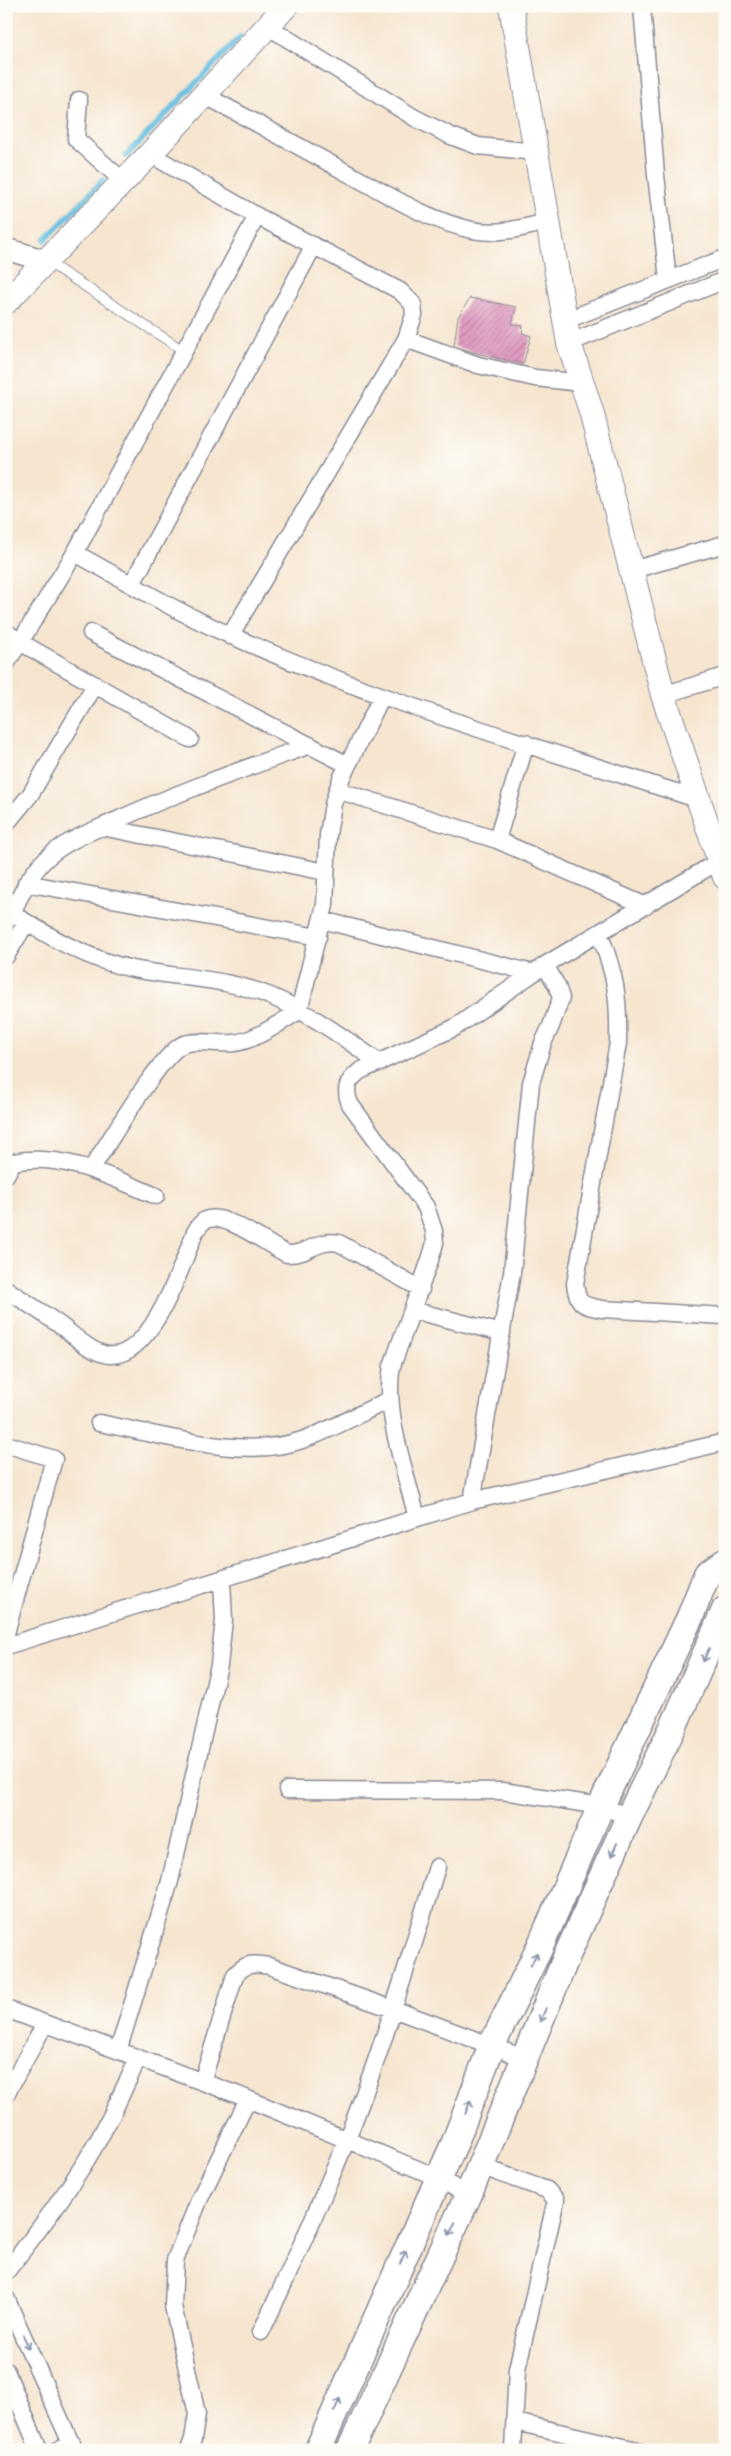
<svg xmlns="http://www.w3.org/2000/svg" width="731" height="2456" font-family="Itim,sans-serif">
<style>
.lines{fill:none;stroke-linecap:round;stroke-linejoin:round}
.stream{stroke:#62bee0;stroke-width:5.5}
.building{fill:url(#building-hatch)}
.service-casing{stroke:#888a96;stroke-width:11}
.minor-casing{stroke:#888a96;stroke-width:19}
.tertiary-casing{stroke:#888a96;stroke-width:24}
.secondary-casing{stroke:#888a96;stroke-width:26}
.primary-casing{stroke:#888a96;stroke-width:29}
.service{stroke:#fff;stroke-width:9}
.minor{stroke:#fff;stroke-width:16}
.tertiary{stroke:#fff;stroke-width:21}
.secondary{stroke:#fff;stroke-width:24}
.primary{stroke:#fff;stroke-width:26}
.oneway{stroke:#8d97ae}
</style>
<defs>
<pattern id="building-hatch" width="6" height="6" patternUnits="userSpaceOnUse" patternTransform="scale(1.25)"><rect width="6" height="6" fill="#e29dc2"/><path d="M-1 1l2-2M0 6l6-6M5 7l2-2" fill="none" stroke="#b680a1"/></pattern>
</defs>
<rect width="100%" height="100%" fill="#fdfcf7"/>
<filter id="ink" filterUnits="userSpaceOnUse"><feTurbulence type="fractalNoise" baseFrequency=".02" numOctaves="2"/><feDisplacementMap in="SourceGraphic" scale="10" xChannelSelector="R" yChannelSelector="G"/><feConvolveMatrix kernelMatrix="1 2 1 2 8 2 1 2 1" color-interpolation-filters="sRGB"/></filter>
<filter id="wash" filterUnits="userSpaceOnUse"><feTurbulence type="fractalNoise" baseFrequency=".0096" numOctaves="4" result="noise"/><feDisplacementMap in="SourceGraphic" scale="20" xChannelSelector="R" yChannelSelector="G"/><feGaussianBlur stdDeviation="1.12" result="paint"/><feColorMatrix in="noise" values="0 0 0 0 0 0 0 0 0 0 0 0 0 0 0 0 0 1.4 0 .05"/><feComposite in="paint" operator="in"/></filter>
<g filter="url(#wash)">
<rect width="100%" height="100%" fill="#f6e5cf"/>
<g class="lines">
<!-- stream -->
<path class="stream" d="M126 156 240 37
M45 240 103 180"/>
</g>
<g id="blocks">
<!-- building -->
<path class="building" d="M470 298 516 307 512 324 523 326 522 333 531 336 523 364 476 353 454 346 458 317Z"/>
</g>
</g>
<g filter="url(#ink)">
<use href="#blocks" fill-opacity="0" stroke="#888a96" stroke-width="1"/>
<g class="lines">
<!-- service casing -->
<g class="service-casing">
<path id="service" d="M46 261 184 351"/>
</g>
<!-- minor casing -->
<g class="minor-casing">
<path id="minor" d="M642 6 656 175 668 279
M267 26 415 118 451 136 478 146 535 152
M204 95C253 121 302 148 351 175 389 195 429 221 472 230 497 235 523 228 547 222
M79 100 76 139 123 181
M150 154 257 216 400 291 413 304 414 315 406 339 230 636
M564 321 725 258
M406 339 478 365 535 378 582 383
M569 343 725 280
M75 553 257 216
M632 570 725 544
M132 584 313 247
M6 632 20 642 75 553C126 581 178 613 232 636 382 703 541 748 697 799
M91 633 348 765
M6 664 20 642 190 739
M663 695 725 676
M337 790 497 840 646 906
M6 824 30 795 95 685
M102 827 326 872
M497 840 526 743
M26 883 318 937
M6 910C47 935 85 959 133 969 178 978 227 978 270 996 309 1012 345 1039 380 1063
M12 913C22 892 31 872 48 857 67 840 93 831 115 821 178 792 244 769 310 745
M322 920 533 973
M599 933C616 975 619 998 618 1043L575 1284C578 1306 583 1305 602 1309L725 1316
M6 956 26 923
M91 1169C108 1145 161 1052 184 1044 199 1039 219 1045 234 1043 257 1040 280 1022 299 1011L325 905 328 835 333 804 341 779 382 696
M6 1175 13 1162C63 1152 111 1177 156 1196
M6 1289C24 1301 43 1313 61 1326 75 1336 91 1353 109 1355 152 1359 183 1262 195 1232 199 1226 202 1220 209 1219 228 1214 268 1245 287 1254 309 1255 316 1239 339 1243L421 1289
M412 1310 502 1333
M99 1423C159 1434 244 1461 302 1440 332 1430 360 1413 389 1400
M6 1444 54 1459 6 1633
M472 1501 512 1273 531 1083 543 1043 551 1026 561 998 557 986 545 965
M417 1518C406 1473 383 1411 392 1366L430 1260 435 1243 434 1231 426 1207 350 1104C344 1089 347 1081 360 1071L454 1028 545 965 719 861
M6 1646 472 1501 725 1442
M287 1790 502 1791 601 1806 629 1817
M6 2009 238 2095 439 2178 468 2196
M118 2051 170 1881 219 1665 224 1620 222 1580
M202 2082 235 1975C246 1963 253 1963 269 1966L393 2009 524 2058
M6 2094 45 2024
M480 2166 547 2190 556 2200 517 2369 513 2450
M6 2272C50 2216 93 2159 122 2093 127 2081 134 2070 137 2058
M6 2298 74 2450
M261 2332C291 2269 320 2205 346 2141 382 2052 409 1959 437 1867
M6 2371 39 2450
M515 2422 637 2450
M57 2450 72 2443
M189 2450 193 2439 197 2414 173 2306 175 2260 200 2198 248 2099"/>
</g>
<!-- tertiary casing -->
<g class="tertiary-casing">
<path id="tertiary" d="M6 249 46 261"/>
</g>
<!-- secondary casing -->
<g class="secondary-casing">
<path id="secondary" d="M511 6 569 343 591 411 663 695 725 877
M6 302 150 154 286 6"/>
</g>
<!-- primary casing -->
<g class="primary-casing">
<path id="primary" d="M318 2450 455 2142 492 2045 539 1949 601 1806 690 1617 707 1574 725 1561
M350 2450 468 2196 568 1953 629 1817 675 1723 725 1610"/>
</g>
<!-- service -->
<use href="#service" class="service"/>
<!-- minor -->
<use href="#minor" class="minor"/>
<!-- tertiary -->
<use href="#tertiary" class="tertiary"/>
<!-- secondary -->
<use href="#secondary" class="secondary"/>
<!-- primary -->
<use href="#primary" class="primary"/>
</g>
<!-- one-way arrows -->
<defs><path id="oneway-shaft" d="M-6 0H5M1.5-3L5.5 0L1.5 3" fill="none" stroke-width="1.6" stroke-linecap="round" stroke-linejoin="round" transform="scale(1.25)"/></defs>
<g class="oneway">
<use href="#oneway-shaft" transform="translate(706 1655) rotate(114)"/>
<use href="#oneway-shaft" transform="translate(614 1850) rotate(114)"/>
<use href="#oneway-shaft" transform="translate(534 1959) rotate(-64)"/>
<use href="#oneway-shaft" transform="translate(543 2015) rotate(113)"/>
<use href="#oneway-shaft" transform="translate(468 2107) rotate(-69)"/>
<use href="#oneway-shaft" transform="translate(452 2229) rotate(115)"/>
<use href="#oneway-shaft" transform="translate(403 2257) rotate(-66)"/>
<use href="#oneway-shaft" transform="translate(26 2342) rotate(66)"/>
<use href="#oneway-shaft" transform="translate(337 2405) rotate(-66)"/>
</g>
</g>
<!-- margin -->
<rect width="731" height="2456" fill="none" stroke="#fdfcf7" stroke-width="25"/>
</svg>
